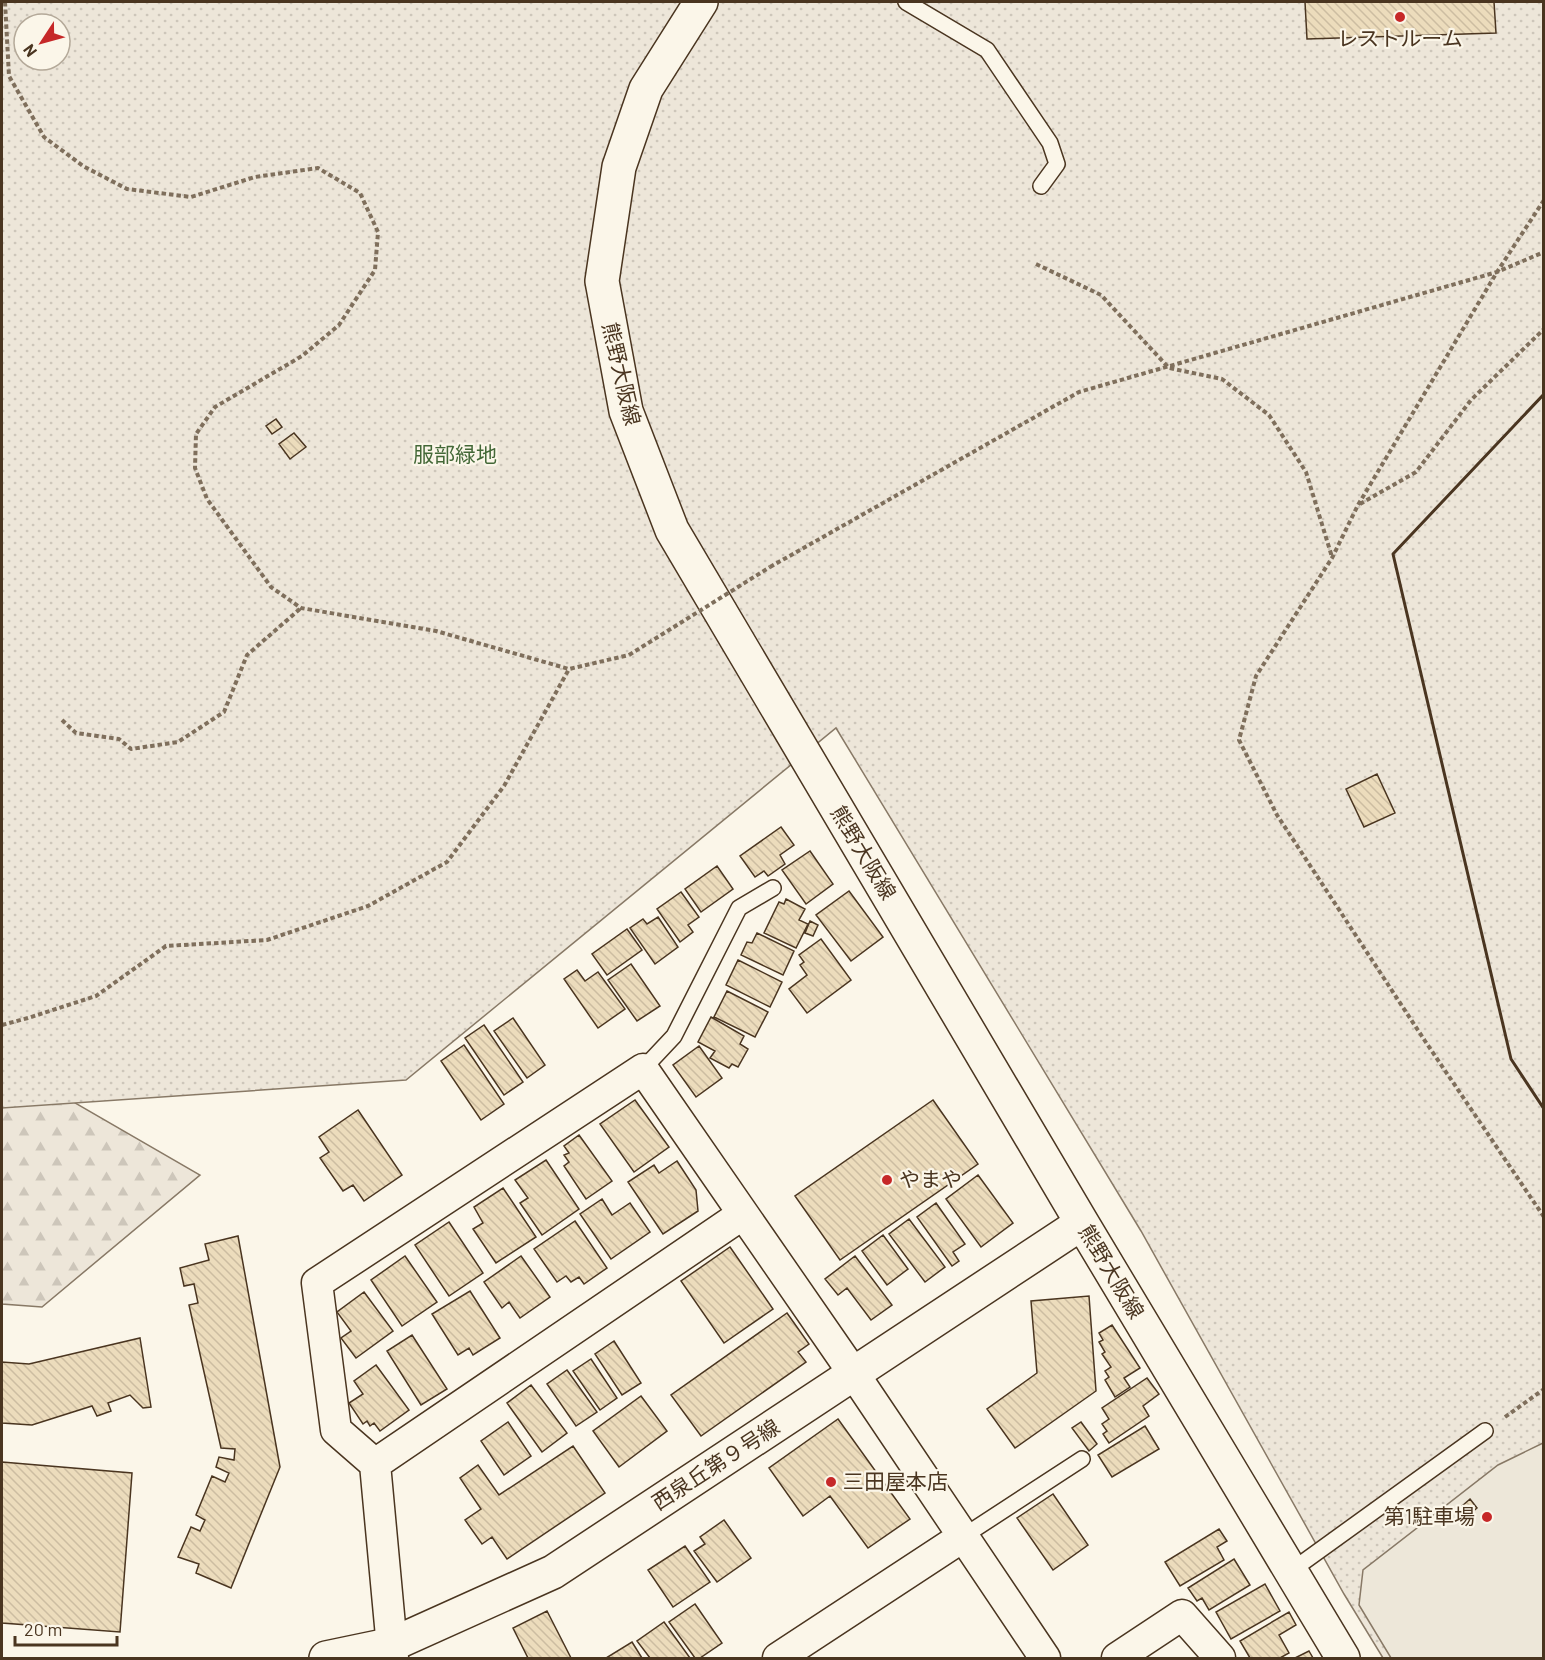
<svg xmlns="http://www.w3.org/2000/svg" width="1545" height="1660" font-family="Barlow,'Noto Sans JP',sans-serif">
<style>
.forest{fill:url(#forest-firs);stroke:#887966;stroke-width:1.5}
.park{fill:url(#park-dots);stroke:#887966;stroke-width:1.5;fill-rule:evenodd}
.parking{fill:#ede7d9;stroke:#887966;stroke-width:1.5}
.building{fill:url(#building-back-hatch);stroke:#4a3520;stroke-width:1.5}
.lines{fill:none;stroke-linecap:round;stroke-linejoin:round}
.lane-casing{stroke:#4a3520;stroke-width:18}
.street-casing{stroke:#4a3520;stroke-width:33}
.secondary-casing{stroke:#4a3520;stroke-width:36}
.path{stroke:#7f6f5c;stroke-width:4;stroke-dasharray:4.5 3;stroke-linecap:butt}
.lane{stroke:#fbf6e9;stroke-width:15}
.street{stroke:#fbf6e9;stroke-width:30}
.secondary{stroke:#fbf6e9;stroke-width:33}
.path-bridge{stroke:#7f6f5c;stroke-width:4;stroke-dasharray:4.5 3;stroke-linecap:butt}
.wall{stroke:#4a3520;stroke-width:3}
.poi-dot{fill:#c62828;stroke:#fbf6e9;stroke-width:2}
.labels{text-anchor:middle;stroke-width:4.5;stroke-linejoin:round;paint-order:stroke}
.poi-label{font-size:21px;fill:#4a3520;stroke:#fbf6e9;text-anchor:start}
.street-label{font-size:21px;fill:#4a3520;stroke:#fbf6e9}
.park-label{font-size:21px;fill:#436837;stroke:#fbf6e9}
</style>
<defs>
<pattern id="forest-firs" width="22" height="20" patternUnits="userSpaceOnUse" patternTransform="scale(1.5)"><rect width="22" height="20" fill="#ede6d9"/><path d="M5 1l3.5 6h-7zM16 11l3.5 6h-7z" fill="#cdc6ba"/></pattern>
<pattern id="park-dots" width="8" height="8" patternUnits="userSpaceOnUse" patternTransform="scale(1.5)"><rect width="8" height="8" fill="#ede6d9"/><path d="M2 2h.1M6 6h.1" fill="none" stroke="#cdc6ba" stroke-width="1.8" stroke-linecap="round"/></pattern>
<pattern id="building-back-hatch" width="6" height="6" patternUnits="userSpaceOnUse" patternTransform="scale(1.5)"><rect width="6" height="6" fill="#ecdcbc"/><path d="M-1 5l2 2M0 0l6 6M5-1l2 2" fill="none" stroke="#ccbda1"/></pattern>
</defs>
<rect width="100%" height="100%" fill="#fbf6e9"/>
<!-- forest -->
<path class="forest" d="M2 1050 56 1092 200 1175 42 1307 2 1304Z"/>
<!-- park -->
<path class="park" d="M2 2H1543V1658H1383L1344 1594 1141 1231 836 728 406 1080 2 1108ZM24 24H60V60H24Z"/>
<!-- parking -->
<path class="parking" d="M1543 1443V1658H1391L1359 1605 1363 1570 1498 1465Z"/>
<!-- building -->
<path class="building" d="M1305 2H1494L1496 33 1307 39Z
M276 419 282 427 272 434 266 426Z
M294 433 306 447 290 459 279 444Z
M1377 774 1395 813 1364 827 1346 789Z
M781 827 794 845 780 855 785 864 768 876 764 871 755 877 740 856Z
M810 851 833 884 806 904 782 870Z
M717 866 733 889 701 912 685 889Z
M849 891 883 937 851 961 816 915Z
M681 892 699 917 688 925 693 932 680 942 657 909Z
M786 899 805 909 799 920 808 924 796 948 764 933 779 902 784 904Z
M658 917 678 947 655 964 630 928 643 919 647 924Z
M810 921 818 925 813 936 805 933Z
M627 929 642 950 607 975 592 954Z
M757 933 794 951 783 975 741 955 747 942 752 943Z
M821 939 851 980 807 1013 789 989 807 975 800 965 804 962 799 955Z
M738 960 782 982 770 1007 726 985Z
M631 964 660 1006 637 1021 608 980Z
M577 970 585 981 598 972 625 1009 598 1028 564 979Z
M727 991 768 1012 755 1037 714 1017Z
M711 1017 744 1036 740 1044 748 1049 738 1067 732 1064 729 1068 710 1058 715 1051 698 1042Z
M513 1018 545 1065 527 1078 494 1031Z
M484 1025 523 1082 504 1095 465 1038Z
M464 1045 504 1104 481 1120 441 1061Z
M699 1046 722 1078 696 1097 673 1065Z
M635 1100 669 1147 634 1172 600 1124Z
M933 1100 978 1164 840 1260 795 1196Z
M358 1110 402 1175 364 1201 353 1185 343 1191 320 1158 329 1152 319 1137Z
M579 1135 612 1181 586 1199 564 1166 569 1162 564 1155 569 1153 564 1146Z
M546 1160 579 1209 542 1235 520 1203 528 1198 515 1180Z
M677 1161 696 1190 698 1211 663 1234 628 1182 654 1165 659 1173Z
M978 1175 1013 1223 981 1247 946 1199Z
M503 1188 536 1237 496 1263 473 1229 483 1223 474 1207Z
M602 1199 612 1215 630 1203 650 1232 611 1259 580 1214Z
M936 1203 965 1244 953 1252 959 1261 952 1266 917 1217Z
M909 1219 945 1267 925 1282 889 1234Z
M575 1221 607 1268 584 1284 579 1277 571 1282 566 1276 557 1282 534 1249Z
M449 1222 483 1273 449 1296 415 1245Z
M883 1235 908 1269 887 1285 862 1251Z
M238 1236 280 1467 231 1588 196 1573 199 1564 178 1557 191 1527 200 1531 205 1520 196 1515 212 1476 225 1482 229 1473 216 1467 219 1457 234 1460 235 1449 221 1448 189 1305 198 1303 194 1284 184 1286 180 1268 209 1260 205 1244Z
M730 1247 773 1309 724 1343 681 1281Z
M405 1256 437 1302 402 1326 371 1280Z
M521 1256 550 1297 520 1318 509 1302 502 1308 484 1282Z
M855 1256 892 1305 871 1320 847 1288 838 1295 825 1279Z
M470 1291 500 1338 473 1355 469 1348 458 1355 432 1314Z
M364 1292 393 1331 356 1358 341 1338 351 1331 337 1312Z
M1089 1296 1096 1391 1015 1448 987 1409 1037 1373 1031 1301Z
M787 1313 809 1344 798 1352 806 1362 701 1436 671 1395Z
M1112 1325 1140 1368 1124 1378 1130 1387 1115 1397 1105 1380 1109 1377 1105 1371 1111 1367 1102 1354 1105 1352 1099 1342 1103 1340 1099 1333Z
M412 1335 447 1389 421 1405 387 1351Z
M140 1338 151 1407 143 1408 130 1395 108 1403 111 1411 97 1416 92 1406 32 1425 2 1423V1362L29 1364Z
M614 1341 641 1383 622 1395 595 1354Z
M591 1359 617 1398 600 1410 573 1371Z
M376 1365 409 1410 380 1431 374 1423 370 1426 367 1421 363 1424 349 1403 363 1394 354 1381Z
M567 1370 597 1412 576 1426 547 1384Z
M1147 1378 1159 1394 1143 1406 1149 1416 1109 1443 1103 1434 1107 1431 1102 1424 1109 1419 1102 1408Z
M531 1385 567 1433 542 1452 507 1403Z
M641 1396 667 1431 619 1467 593 1431Z
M838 1419 910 1519 868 1548 830 1496 803 1516 769 1468Z
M508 1422 531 1456 504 1475 481 1441Z
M1081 1422 1097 1444 1089 1451 1072 1428Z
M1145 1426 1159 1449 1112 1477 1098 1455Z
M573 1446 605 1493 507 1559 492 1537 482 1544 465 1520 481 1509 460 1478 478 1465 499 1495Z
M2 1462 132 1473 120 1632 2 1623Z
M1053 1494 1088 1545 1053 1570 1017 1518Z
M1470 1499 1477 1508 1469 1515 1462 1506Z
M724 1520 751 1558 717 1582 694 1551 705 1544 700 1537Z
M1219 1529 1227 1541 1217 1547 1224 1560 1180 1586 1165 1562Z
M685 1546 710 1582 673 1607 648 1570Z
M1234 1559 1250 1585 1209 1610 1202 1598 1197 1601 1188 1588Z
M1265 1584 1280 1611 1231 1639 1216 1612Z
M695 1604 722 1643 700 1658H695L669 1622Z
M547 1611 571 1658H528L513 1628Z
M1289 1612 1296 1625 1279 1635 1289 1653 1280 1658H1250L1240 1641Z
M664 1622 690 1658H650L637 1641Z
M632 1642 642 1658H606Z
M1309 1651 1313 1658H1295Z"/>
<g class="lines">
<!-- lane casing -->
<g class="lane-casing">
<path id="lane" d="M906 2 987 50 1050 143 1057 164 1041 186
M643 1069 674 1036 739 908 773 888
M964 1536 1082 1459
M1291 1571 1485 1431"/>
</g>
<!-- street casing -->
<g class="street-casing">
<path id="street" d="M375 1464 743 1214
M393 1658 375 1464 336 1430 317 1283 643 1069 854 1374 1045 1658
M778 1658 964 1536
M1117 1658 1182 1615 1220 1658"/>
</g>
<!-- secondary casing -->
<g class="secondary-casing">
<path id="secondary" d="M701 2 646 89 619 167 602 281 626 411 672 530 1082 1223 1343 1658
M326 1658 393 1644 553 1572 1082 1223"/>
</g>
<!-- path -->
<path class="path" d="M5 2 9 76 44 137 83 166 127 189 191 197 255 177 318 168 360 193 378 232 375 270 339 325 302 356 215 407 196 434 195 468 207 499 271 587 301 608 436 631 569 669 629 655
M1544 200 1497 272 1358 505 1332 558 1256 676 1239 740 1277 815 1425 1041 1544 1217
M1036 264 1101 295 1169 368 1222 379 1269 415 1306 472 1332 557
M1360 504 1416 472 1471 400 1544 329
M770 567 1079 392 1497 272 1544 252
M62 720 76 733 119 739 131 749 178 742 224 712 247 655 301 608
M2 1025 28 1018 96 996 166 946 267 940 368 906 447 862 504 786 569 669
M1505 1417 1544 1389"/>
<!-- lane -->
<use href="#lane" class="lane"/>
<!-- street -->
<use href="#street" class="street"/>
<!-- secondary -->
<use href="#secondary" class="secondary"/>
<!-- path-bridge -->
<path class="path-bridge" d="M629 655 770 567"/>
<!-- wall -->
<path class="wall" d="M1544 394 1393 554 1511 1059 1544 1109"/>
</g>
<!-- markers -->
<g class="poi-dot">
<circle cx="1400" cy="17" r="6"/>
<circle cx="887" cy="1180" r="6"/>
<circle cx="831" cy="1482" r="6"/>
<circle cx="1487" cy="1517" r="6"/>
</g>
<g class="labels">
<!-- poi labels -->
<g class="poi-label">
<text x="1400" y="46" text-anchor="middle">レストルーム</text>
<text x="899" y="1187">やまや</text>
<text x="843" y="1489">三田屋本店</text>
<text x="1475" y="1524" text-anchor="end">第1駐車場</text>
</g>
<!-- street labels -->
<g class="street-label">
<text transform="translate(621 374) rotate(77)" y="7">熊野大阪線</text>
<text transform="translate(863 853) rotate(59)" y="7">熊野大阪線</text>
<text transform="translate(1111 1272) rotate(59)" y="7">熊野大阪線</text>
<text transform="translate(716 1465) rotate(-33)" y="7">西泉丘第９号線</text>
</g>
<!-- park labels -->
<g class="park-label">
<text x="455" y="462">服部緑地</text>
</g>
</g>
<!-- border -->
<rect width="1545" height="1660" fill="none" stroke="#4a3520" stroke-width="6"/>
<!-- north arrow -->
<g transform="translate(42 42) rotate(234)"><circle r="28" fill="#fbf6e9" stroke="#b4a999" stroke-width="1.5"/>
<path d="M0-4.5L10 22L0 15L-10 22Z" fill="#c62828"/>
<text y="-9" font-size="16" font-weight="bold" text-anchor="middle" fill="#4a3520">N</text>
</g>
<!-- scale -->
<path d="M15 1636v9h102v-9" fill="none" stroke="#4a3520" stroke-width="3"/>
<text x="24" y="1636" font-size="18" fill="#4a3520" stroke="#fbf6e9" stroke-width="4.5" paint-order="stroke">20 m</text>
</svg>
